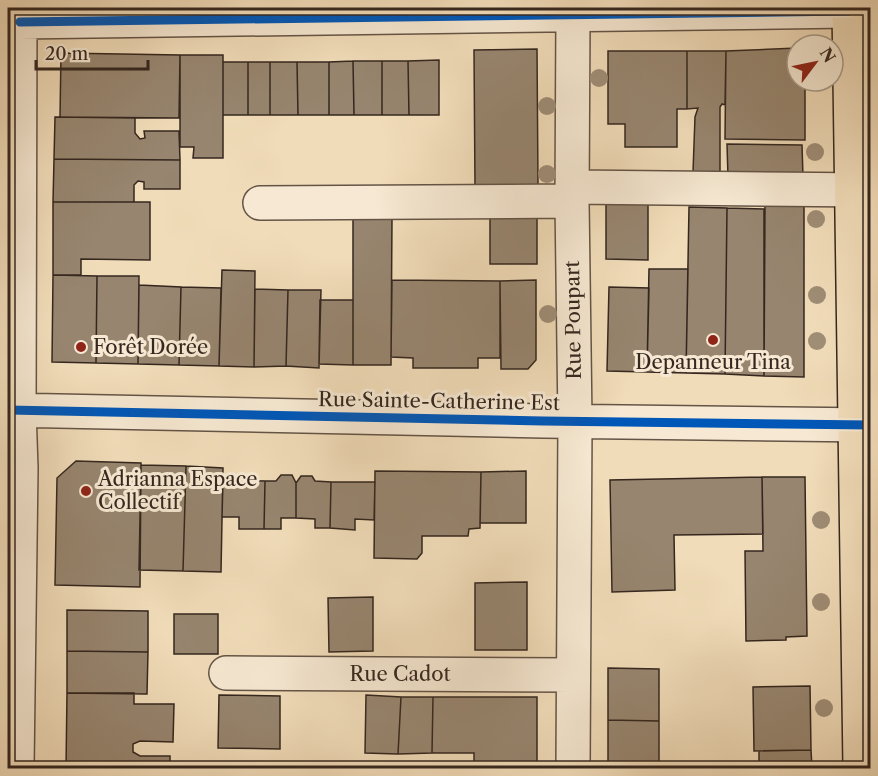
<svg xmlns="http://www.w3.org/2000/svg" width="878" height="776" font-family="'Libre Caslon Text',serif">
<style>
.building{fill:#97856f;stroke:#35271f;stroke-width:1.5}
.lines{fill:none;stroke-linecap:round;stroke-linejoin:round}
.minor-casing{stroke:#645446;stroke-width:36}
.major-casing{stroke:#35271f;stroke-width:36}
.minor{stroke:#f6e8d2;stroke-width:33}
.major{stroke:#f1dcb9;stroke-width:33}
.cycleway-casing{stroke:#f6e8d2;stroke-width:13}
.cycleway{stroke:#0057b8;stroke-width:9}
.tree{fill:#9f8d76}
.poi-dot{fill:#8f2418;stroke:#f6e8d2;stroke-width:2}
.labels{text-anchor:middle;stroke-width:6;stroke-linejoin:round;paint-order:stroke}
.street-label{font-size:20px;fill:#35271f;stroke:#f6e8d2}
.poi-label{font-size:20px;fill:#35271f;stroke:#f6e8d2;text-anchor:start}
</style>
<rect width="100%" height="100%" fill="#f1dcb9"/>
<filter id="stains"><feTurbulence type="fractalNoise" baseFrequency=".00333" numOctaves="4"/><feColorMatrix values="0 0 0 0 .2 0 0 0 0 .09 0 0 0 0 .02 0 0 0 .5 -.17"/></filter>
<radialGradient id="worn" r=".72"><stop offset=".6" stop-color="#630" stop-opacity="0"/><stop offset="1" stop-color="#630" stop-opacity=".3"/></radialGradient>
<!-- building -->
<path class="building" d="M797 48V81H805V140L725 139 726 51Z
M537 49 538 186H475L474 50Z
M608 51H687V109H677V147H625V124H608Z
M687 51H726L725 105 722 104 720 107V175L693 172 695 117 698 108 687 109Z
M61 53 180 55 179 118 60 117Z
M180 55H223V158H193L194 147H180Z
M439 60V115H409L408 61Z
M353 61H382V115H354Z
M353 61 354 115H329V62Z
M382 61H408L409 115H382Z
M223 62H248V115H223Z
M248 62H270V115H248Z
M270 62H297L298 115H270Z
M297 62H329V115H298Z
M55 117 135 118V133L140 139 145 138 144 131H179L180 160 54 159Z
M727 144 802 145 803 177H728Z
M54 159 180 160V189H144V182L138 181 134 185V202H53Z
M606 198H648V260L606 259Z
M53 202H150V260L81 259V275H53Z
M765 203H804V377L764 376Z
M689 207 727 208 725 374 686 373Z
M727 208 764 209V376L725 374Z
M353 211 367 218 392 219 391 365H353Z
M490 214H537V264H490Z
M649 269H688L686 373 647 372Z
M222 270 255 271 254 367 219 366Z
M53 275 97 276 96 363 52 362Z
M97 276H139L138 364 96 363Z
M392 280 500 281V358H478V368H413V358L391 357Z
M536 280V360L528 369H501L500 281Z
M139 285 181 287 179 365 138 364Z
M181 287 221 288 219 366 179 365Z
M609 287 649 288 647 372 607 371Z
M255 289 288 290 286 366 254 367Z
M288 290H321L319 368 286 366Z
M320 300H353V365L319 364Z
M76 461 141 463 140 587 55 585 57 478Z
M141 465 186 466 183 571 139 570Z
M186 466 223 468 221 572 183 571Z
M375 471 481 472 480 528 469 529 468 536H422V553L417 559 374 558Z
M526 471V523H480L481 472Z
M281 475H292L296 483V518H281V529H264L265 481H276Z
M301 476H312L315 481 331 482 330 528H315V519L296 518V483Z
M762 477 763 534 674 535 675 590 612 592 610 480Z
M762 477H805L807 636 786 637V640L746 641 745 551H763Z
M223 480 265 481 264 529H239V517H222Z
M331 482H375L374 520 355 519V530L330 528Z
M527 582V650H475V583Z
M373 597V651L329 652 328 598Z
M67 610 148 611V652L67 651Z
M174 614H218V654H174Z
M67 651 148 652 147 694 67 693Z
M608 668 659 669V721L608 720Z
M810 686 811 750 754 751 753 687Z
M67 693H134V704H174L173 742 140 741 133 744V752L140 756H170V768H66Z
M219 695 280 696V749L218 748Z
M366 695 401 697 398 754 365 753Z
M401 697H433L432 753 398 754Z
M433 697H537V768H474V753H432Z
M608 720 659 721V768H608Z
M811 750 812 768H759V751Z"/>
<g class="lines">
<!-- minor casing -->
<g class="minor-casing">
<path id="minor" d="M573 15 572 201 575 421 573 768
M20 22 849 11
M572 187 870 190
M260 203 572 201
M8 410 543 421 870 425
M226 673 573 675
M17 768 21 468 19 410 20 8"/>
</g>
<!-- major casing -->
<g class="major-casing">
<path id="major" d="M849 8 860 768"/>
</g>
<!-- minor -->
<use href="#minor" class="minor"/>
<!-- major -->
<use href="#major" class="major"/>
<!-- cycleway casing -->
<g class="cycleway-casing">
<path id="cycleway" d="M20 22 849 11
M8 410 543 421 870 425"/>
</g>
<!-- cycleway -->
<use href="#cycleway" class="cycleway"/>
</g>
<!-- trees -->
<g class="tree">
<circle cx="599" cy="78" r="9"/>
<circle cx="547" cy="106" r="9"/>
<circle cx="815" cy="152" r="9"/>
<circle cx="547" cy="174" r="9"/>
<circle cx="816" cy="219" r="9"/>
<circle cx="817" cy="295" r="9"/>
<circle cx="548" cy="314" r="9"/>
<circle cx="817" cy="341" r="9"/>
<circle cx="821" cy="520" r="9"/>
<circle cx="821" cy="602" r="9"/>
<circle cx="824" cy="708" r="9"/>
</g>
<!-- markers -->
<g class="poi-dot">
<circle cx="713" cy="340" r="6"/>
<circle cx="81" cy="347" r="6"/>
<circle cx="86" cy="491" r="6"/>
</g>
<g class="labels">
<!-- street labels -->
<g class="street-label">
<text transform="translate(573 320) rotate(-91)" y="7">Rue Poupart</text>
<text transform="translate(439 401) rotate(1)" y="7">Rue Sainte-Catherine Est</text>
<text x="400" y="681">Rue Cadot</text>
</g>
<!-- poi labels -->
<g class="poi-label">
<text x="93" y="354">Forêt Dorée</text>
<text x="713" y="369" text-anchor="middle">Depanneur Tina</text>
<text x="98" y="486">Adrianna Espace<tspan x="98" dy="23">Collectif</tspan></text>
</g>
</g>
<!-- margin -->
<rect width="878" height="776" fill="none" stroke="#f1dcb9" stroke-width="30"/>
<rect x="9" y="9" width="860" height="758" fill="none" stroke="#35271f" stroke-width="3"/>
<rect x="15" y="15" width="848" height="746" fill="none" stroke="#35271f" stroke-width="1.5"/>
<!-- north arrow -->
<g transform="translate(815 63) rotate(58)"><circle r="28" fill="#f6e8d2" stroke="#a99b8a" stroke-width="1.5"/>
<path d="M0-4.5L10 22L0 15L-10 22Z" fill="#8f2418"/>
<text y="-9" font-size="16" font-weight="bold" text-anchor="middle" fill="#35271f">N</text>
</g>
<!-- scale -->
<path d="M36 60v9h112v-9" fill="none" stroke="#35271f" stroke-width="3"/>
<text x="45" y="60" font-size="18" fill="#35271f" stroke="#f6e8d2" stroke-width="4.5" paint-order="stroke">20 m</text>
<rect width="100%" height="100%" filter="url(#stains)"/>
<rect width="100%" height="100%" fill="url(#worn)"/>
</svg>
